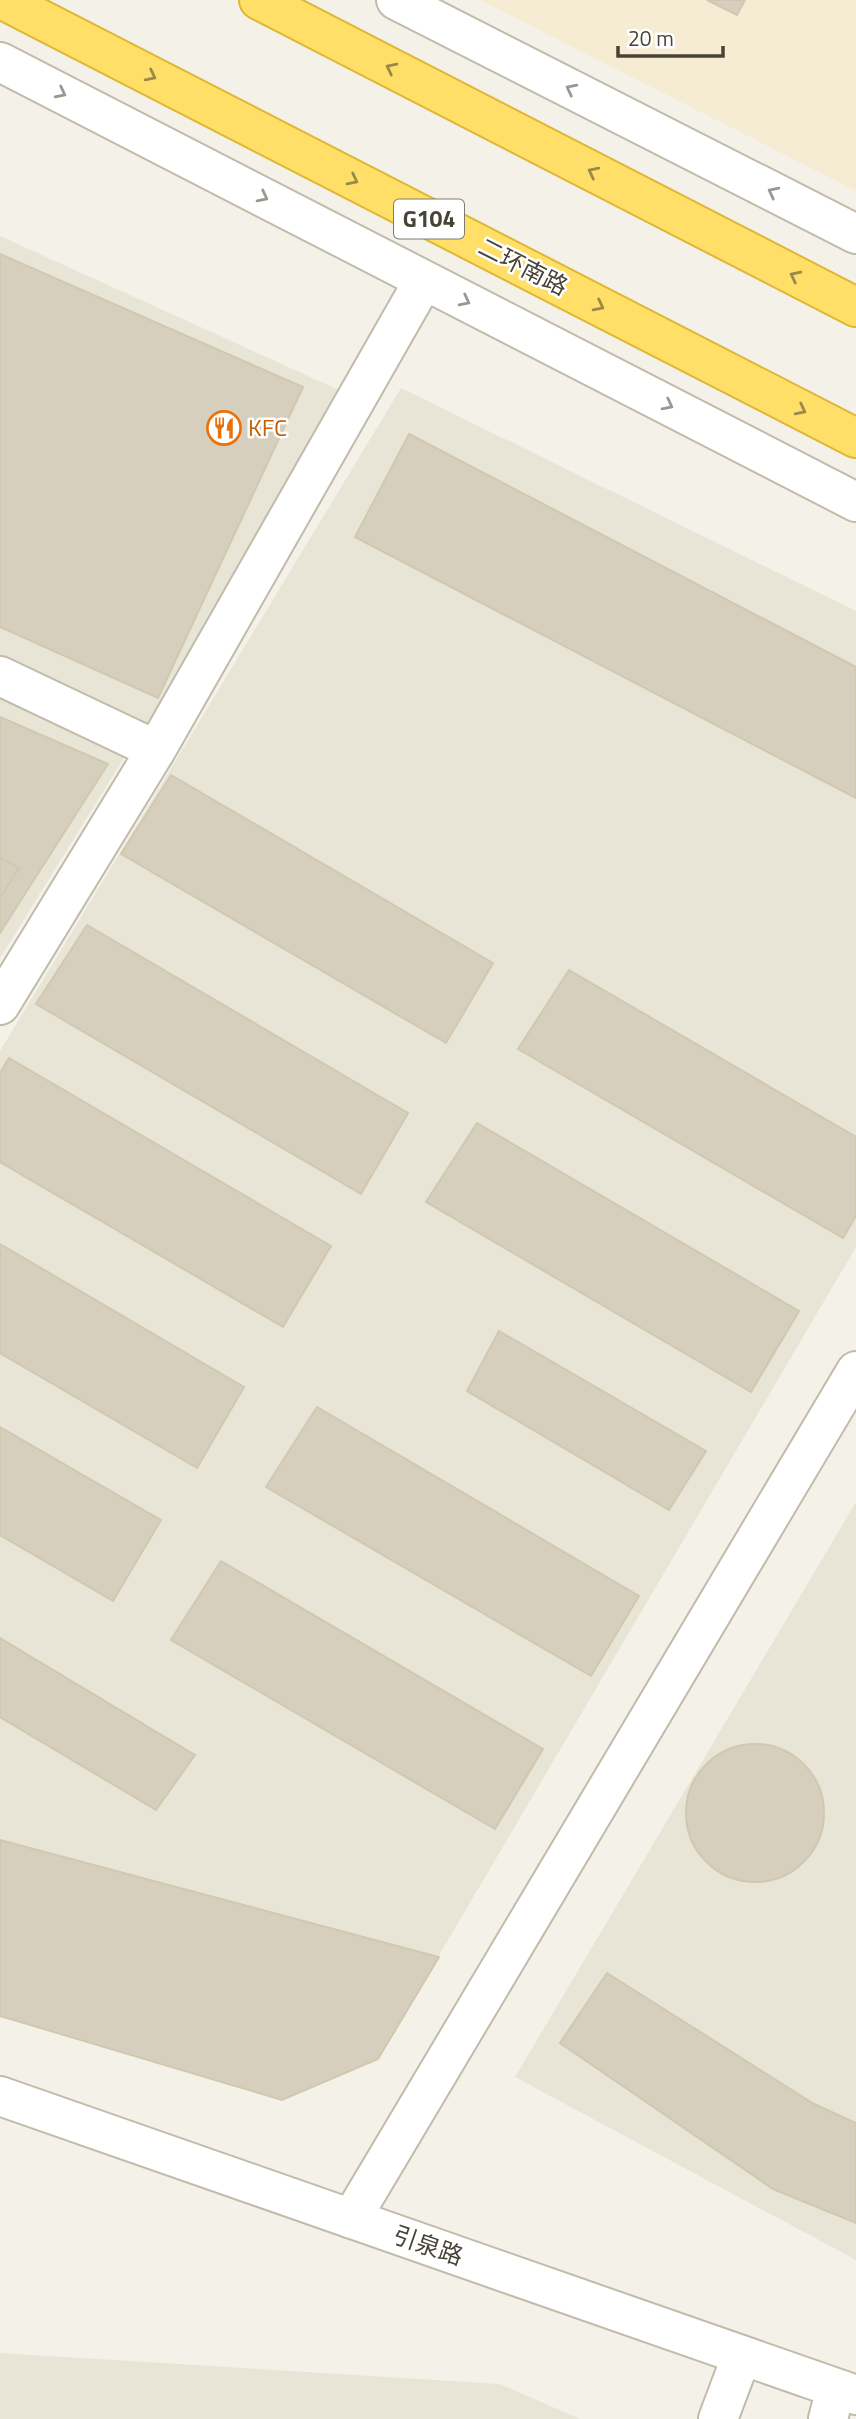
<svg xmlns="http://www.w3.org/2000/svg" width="856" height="2419" font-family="'Titillium Web','Noto Sans SC',sans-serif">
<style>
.residential{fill:#e8e4d6}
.commercial{fill:#f6ebd3}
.building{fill:#d6cfbd;stroke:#d1c8b0;stroke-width:2}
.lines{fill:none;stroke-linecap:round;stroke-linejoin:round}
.minor-casing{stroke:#c0bbaa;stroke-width:42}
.highway-casing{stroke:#dfb636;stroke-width:42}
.minor{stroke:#fff;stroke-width:38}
.highway{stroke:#ffdf68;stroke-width:38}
.oneway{stroke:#9a894c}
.oneway2{stroke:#9a9890}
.labels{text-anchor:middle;stroke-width:5;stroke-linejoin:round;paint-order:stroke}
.shield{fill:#fff;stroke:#7e7b72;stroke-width:2}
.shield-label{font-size:23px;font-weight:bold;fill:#474336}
.street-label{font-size:24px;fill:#474336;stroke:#fff}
.food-label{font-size:24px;fill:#c56008;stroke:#fff;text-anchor:start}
</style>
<rect width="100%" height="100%" fill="#f4f2e8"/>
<!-- residential -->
<path class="residential" d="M0 236 350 395 166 698 135 740 0 958Z
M401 388 856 611V1247L378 2059 282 2100 0 2016V1051Z
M856 1502V2260L515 2077Z
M0 2353 500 2384 580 2419H0Z"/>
<!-- commercial -->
<path class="commercial" d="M480 0H856V191Z"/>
<!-- building -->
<path class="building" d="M707 0H745L737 15Z
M0 254 303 387 158 698 0 627Z
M409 434 856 667V798L355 537Z
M0 717 108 764 0 933Z
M171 775 493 963 446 1043 121 854Z
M0 857 19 868 0 898Z
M87 925 408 1113 361 1194 36 1004Z
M569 970 856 1137V1216L843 1238 518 1049Z
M9 1058 331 1246 283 1327 0 1162V1073Z
M477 1123 799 1311 751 1392 426 1202Z
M0 1244 244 1387 197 1468 0 1353Z
M499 1331 706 1451 669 1510 467 1391Z
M317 1407 639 1596 591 1676 266 1487Z
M0 1427 161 1520 113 1601 0 1535Z
M221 1561 543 1749 495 1829 171 1640Z
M0 1638 195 1755 156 1810 0 1717Z
M686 1813a69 69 0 1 1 138 0a69 69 0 1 1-138 0Z
M0 1840 439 1957 378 2059 282 2100 0 2016Z
M607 1973 814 2104 856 2123V2223L773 2189 560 2043Z"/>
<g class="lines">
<!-- minor casing -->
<g class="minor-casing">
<path id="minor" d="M396 0 856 234
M0 62 856 502
M0 676 156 750
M0 1005 156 750 424 280
M0 2096 856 2395
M351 2219 856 1371
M718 2419 742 2355
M828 2419 836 2388"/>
</g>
<!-- highway casing -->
<g class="highway-casing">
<path id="highway" d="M3 0 856 438
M259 0 856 307"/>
</g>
<!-- minor -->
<use href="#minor" class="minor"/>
<!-- highway -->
<use href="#highway" class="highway"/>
</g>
<!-- one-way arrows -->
<defs><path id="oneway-chevron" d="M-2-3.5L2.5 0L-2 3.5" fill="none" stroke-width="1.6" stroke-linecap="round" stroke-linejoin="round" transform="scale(1.75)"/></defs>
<g class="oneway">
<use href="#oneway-chevron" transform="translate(391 68) rotate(-153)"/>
<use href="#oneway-chevron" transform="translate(151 76) rotate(27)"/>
<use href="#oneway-chevron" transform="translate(593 172) rotate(-153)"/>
<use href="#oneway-chevron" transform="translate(353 180) rotate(27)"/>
<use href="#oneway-chevron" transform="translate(795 276) rotate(-153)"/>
<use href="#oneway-chevron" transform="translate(599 306) rotate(27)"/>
<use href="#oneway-chevron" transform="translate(801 410) rotate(27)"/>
</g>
<g class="oneway2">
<use href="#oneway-chevron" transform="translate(571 89) rotate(-153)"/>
<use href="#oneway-chevron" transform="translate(61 93) rotate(27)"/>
<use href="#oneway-chevron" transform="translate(773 192) rotate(-153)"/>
<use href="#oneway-chevron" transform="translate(263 197) rotate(27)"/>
<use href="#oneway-chevron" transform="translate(465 301) rotate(27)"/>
<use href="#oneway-chevron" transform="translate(668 405) rotate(27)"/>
</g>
<!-- icons -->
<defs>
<g id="restaurant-ring" transform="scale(1.75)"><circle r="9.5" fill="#fff" stroke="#e8710a" stroke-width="1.5"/><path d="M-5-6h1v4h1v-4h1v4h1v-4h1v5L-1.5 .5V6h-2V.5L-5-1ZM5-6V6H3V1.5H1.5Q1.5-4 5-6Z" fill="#e8710a"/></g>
</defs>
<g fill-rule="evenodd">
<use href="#restaurant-ring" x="224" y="428"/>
</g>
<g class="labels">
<!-- shield labels -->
<rect class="shield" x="394" y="199.5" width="70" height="39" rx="5"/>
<g class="shield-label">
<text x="429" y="227">G104</text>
</g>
<!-- street labels -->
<g class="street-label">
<text transform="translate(523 267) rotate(27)" y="8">二环南路</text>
<text transform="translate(428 2246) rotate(19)" y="8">引泉路</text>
</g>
<!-- food labels -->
<g class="food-label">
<text x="248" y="436">KFC</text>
</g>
</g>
<!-- scale -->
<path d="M618 46v10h105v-10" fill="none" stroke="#474336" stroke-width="3.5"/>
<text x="628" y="46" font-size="21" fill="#474336" stroke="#ffffff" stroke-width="5" paint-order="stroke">20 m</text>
</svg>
